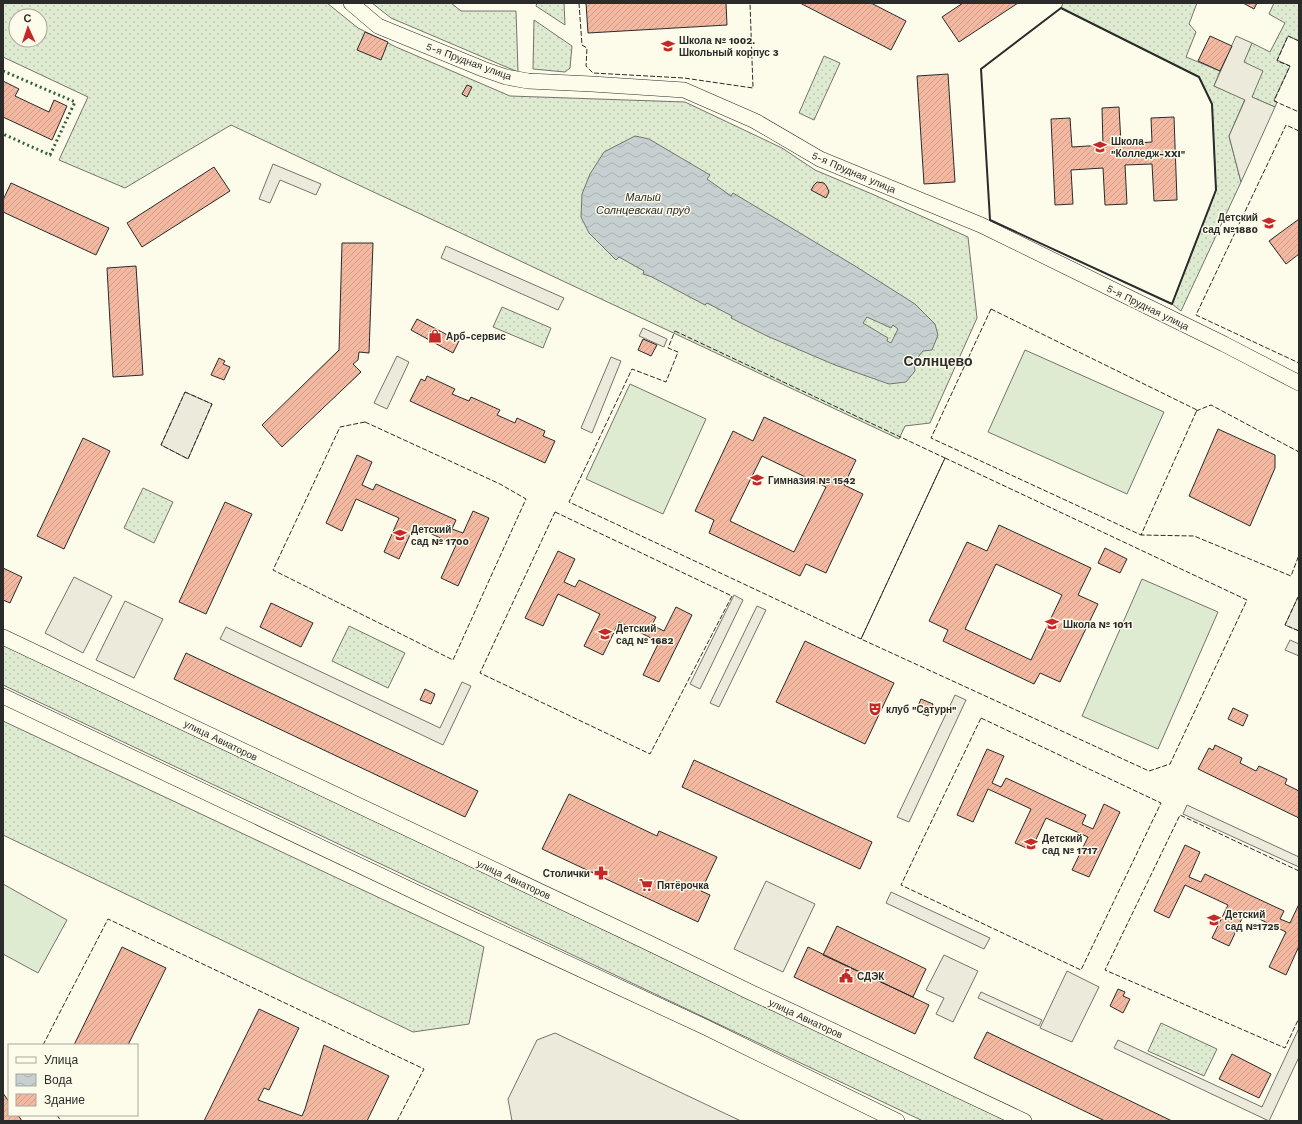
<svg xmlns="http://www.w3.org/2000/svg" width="1302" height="1124" font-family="'Work Sans',sans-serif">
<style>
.grass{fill:url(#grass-dots);stroke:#74746e;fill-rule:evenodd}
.garden{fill:#deebd1;stroke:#74746e}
.parking{fill:#eceadb;stroke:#74746e}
.water{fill:url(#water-waves);stroke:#74746e;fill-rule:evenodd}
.building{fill:url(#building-hatch);stroke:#2b2b2b;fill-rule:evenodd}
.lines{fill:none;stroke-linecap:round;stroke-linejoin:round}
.minor-casing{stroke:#2b2b2b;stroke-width:16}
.minor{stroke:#fdfbea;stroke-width:15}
.hedge{stroke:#34623c;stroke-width:3;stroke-dasharray:2 3;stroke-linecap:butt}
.fence{stroke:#2b2b2b;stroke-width:1;stroke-dasharray:5 2;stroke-linecap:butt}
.wall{stroke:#2b2b2b;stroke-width:2}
.labels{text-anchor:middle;stroke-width:3;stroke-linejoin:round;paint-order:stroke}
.poi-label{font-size:10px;font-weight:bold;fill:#2b2b2b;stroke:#fdfbea;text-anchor:start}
.street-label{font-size:10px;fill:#2b2b2b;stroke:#fdfbea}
.water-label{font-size:11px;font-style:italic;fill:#2b2b2b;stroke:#fdfbea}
.district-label{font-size:14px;font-weight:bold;fill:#2b2b2b;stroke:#fdfbea}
</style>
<defs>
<pattern id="grass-dots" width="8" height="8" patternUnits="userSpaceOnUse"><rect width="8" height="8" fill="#deebd1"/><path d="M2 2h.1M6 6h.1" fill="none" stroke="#bfcab4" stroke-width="1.8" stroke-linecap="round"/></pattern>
<pattern id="water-waves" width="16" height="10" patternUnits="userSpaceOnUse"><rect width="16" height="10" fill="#c7d0d0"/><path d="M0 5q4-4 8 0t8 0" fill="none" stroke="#abb3b3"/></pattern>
<pattern id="building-hatch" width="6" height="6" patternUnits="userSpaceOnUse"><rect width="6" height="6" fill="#f2b8a0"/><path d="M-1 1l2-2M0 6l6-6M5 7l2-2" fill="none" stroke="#d09e8a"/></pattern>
</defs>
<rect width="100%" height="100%" fill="#fdfbea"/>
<!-- grass -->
<path class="grass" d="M3 3H327L358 28 396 47 510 96 685 102 782 148 815 170 872 194 968 237 977 318 930 423 905 426 899 439 231 125 125 188 59 160 88 97 3 57ZM16 16H40V40H16Z
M372 3H451L461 11H516L518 72 391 18Z
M537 3H564L565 25 536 6Z
M1063 3H1197L1189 24 1196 32 1186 57 1220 71 1214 86 1245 99 1229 136 1241 182 1181 311 1172 304 1216 190 1212 104 1199 77 1061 8Z
M1274 3H1299V41L1288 36 1277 60 1290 66 1274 100 1277 102 1275 107 1252 97 1243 63 1252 43 1270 52 1285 23 1269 14Z
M534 20 572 46 570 68 565 72 533 69Z
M824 56 840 63 814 120 799 113Z
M502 307 551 328 543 348 493 327Z
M143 488 173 502 154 543 124 528Z
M349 626 405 653 388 688 332 661Z
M3 645 1008 1121H923L3 685Z
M3 721 484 947 469 1024 413 1032 3 835Z
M1161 1023 1217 1049 1204 1076 1148 1051Z"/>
<!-- garden -->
<path class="garden" d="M1025 350 1164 412 1127 494 988 432Z
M630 384 706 419 663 514 586 479Z
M1142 579 1218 612 1158 749 1082 716Z
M3 884 67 920 38 973 3 954Z"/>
<!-- parking -->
<path class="parking" d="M1236 36 1252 43 1244 62 1263 71 1252 97 1275 107 1241 182 1229 136 1245 100 1214 86Z
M273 164 321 184 316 195 280 180 270 203 259 199Z
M446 246 564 298 558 310 441 258Z
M643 328 667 339 664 347 639 336Z
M397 356 409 362 387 409 374 403Z
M611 357 621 361 592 433 581 428Z
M185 392 212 404 188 459 161 445Z
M74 577 112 596 83 653 45 633Z
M734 595 743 600 700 689 690 684Z
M1298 597 1299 598V631L1285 625Z
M125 601 163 619 134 678 96 660Z
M757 606 766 610 719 707 710 703Z
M226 627 440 728 462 682 471 686 443 745 220 639Z
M1290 640 1299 644V656L1285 650Z
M955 695 966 700 909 822 897 817Z
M1187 805 1299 857V867L1183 814Z
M766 881 815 904 783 972 734 949Z
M891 892 990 938 984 949 886 903Z
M944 955 978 971 953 1022 936 1014 944 998 926 990Z
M1067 971 1099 987 1072 1042 1040 1028Z
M981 992 1042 1020 1039 1026 978 998Z
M1299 1028V1057L1269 1121 1114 1048 1118 1040 1262 1107Z
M555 1033 741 1121H512L508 1099 537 1040Z"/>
<!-- water -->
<path class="water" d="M635 136 649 139 710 175 707 179 731 196 733 193 855 266 915 304 935 324 938 335 932 350 923 351 914 362 915 371 906 382 889 384 835 365 767 336 731 318 732 316 707 303 705 305 652 277 643 274 644 271 619 257 616 260 589 233 581 217 582 194 590 174 604 152ZM867 317 891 328 893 325 898 329 891 343 887 341 888 338 863 323Z"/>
<!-- building -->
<path class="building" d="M586 3H726L727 25 588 33Z
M800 3H871L906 21 891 50Z
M963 3H1018L959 42 942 17Z
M1243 3H1257L1254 9Z
M365 32 388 42 381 60 357 50Z
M1210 36 1232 46 1220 71 1198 61Z
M948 74 955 182 924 184 917 76Z
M3 81 19 89 15 96 49 112 54 100 67 106 52 140 3 117Z
M467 85 472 87 467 97 462 94Z
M1119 107 1121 144 1152 142 1151 118 1174 117 1177 200 1154 201 1152 164 1125 165 1127 204 1105 205 1103 168 1071 170 1073 204 1055 205 1051 119 1070 118 1072 147 1103 145 1102 108Z
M214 167 230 191 142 247 127 223Z
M817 182 824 183 827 187 829 192 826 198 811 190 814 185Z
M11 183 109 228 96 255 3 212V200Z
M1299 219V254L1286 264 1269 241Z
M342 243H373L369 353 359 352 358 360 353 364 361 372 282 447 262 425 339 350Z
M136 266 143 375 113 377 107 268Z
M417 319 459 341 453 353 411 330Z
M643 339 657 345 651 356 638 350Z
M219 358 225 361 223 364 230 367 224 380 211 375Z
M427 376 455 389 452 394 469 401 471 397 500 410 497 415 515 423 517 418 545 431 543 436 555 441 545 463 410 401 421 379 425 381Z
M764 417 856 460 844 485 863 494 826 573 806 564 800 576 709 533 714 520 695 511 733 431 753 441ZM762 456 826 487 794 552 730 521Z
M1218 429 1275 455V468L1250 526 1189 496Z
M83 438 110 451 64 549 37 536Z
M357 455 372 462 362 485 373 490 376 484 456 520 452 529 463 533 473 511 489 518 458 586 441 578 456 545 414 526 399 559 384 552 399 518 356 499 342 531 326 523Z
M225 502 252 514 206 614 179 602Z
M999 525 1091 568 1078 595 1098 604 1060 682 1040 673 1034 684 943 641 948 630 929 621 967 542 987 551ZM996 564 1062 595 1031 660 965 629Z
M1105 548 1127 559 1120 573 1098 563Z
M558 551 575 559 564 582 575 587 579 580 656 617 652 625 664 631 676 607 692 615 659 682 643 675 659 642 619 622 603 655 584 646 600 614 558 594 543 626 525 618Z
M3 568 22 577 10 603 3 600Z
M271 603 313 623 301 647 260 627Z
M805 641 894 683 865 744 776 702Z
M186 653 478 791 465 817 174 679Z
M425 689 435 694 431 704 420 700Z
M921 699 933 704 928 716 916 711Z
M1233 708 1248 715 1243 726 1228 719Z
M1215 745 1242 758 1240 763 1256 771 1259 766 1287 779 1285 784 1299 791V818L1198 769 1209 748 1213 750Z
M987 749 1004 756 992 783 1001 787 1006 778 1086 815 1082 824 1093 829 1104 804 1120 812 1089 877 1072 870 1088 837 1046 818 1031 850 1015 843 1031 809 988 789 973 822 957 815Z
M694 760 872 842 860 869 682 787Z
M569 794 657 836 659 831 717 857 701 891 710 895 698 922 542 849Z
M1185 845 1200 852 1189 877 1201 882 1205 874 1284 911 1280 919 1290 923 1299 904V946L1286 975 1269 967 1286 932 1245 912 1229 946 1212 938 1228 905 1185 885 1169 918 1154 911Z
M837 926 926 969 913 997 823 955Z
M122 947 166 968 128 1045H74Z
M808 947 929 1005 915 1034 794 977Z
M1118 989 1125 992 1123 996 1130 999 1123 1013 1110 1006Z
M259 1009 299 1028 269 1090 264 1088 258 1100 302 1116 305 1109 324 1045 389 1076 367 1121H204Z
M987 1032 1172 1121H1105L974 1058Z
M1232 1054 1271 1074 1259 1098 1219 1079Z
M3 1093 9 1102V1115H18L22 1121H3Z"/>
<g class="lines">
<!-- minor casing -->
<g class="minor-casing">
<path id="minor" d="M351 3 378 26 483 69 506 77 528 81 592 84 684 90 755 121 820 159 981 225 1224 344 1299 383
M3 637 649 943 752 993 776 1004 1024 1121
M3 696 468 917 705 1027 897 1121"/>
</g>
<!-- minor -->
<use href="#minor" class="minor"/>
<!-- hedge -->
<path class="hedge" d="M3 71 75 102 50 155 3 134"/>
<!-- fence -->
<path class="fence" d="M579 3 582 45 587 48 586 66 593 73 684 78 753 88 750 3
M1299 41 1288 36 1277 61 1290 66 1274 101 1299 112
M1299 131 1286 125 1196 315 1299 363
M991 309 1197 410 1141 535 931 438Z
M675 331 945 458 861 639 569 502 632 369 666 382 678 352 668 348Z
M185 392 212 404 188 459 161 445Z
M1196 411 1211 405 1299 452
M365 422 500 484 526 499 453 660 273 570 340 427Z
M945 458 1247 600 1170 764 1149 771 861 639Z
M555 512 732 596 650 754 480 673Z
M1142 534 1141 535 1194 536 1291 576 1299 555
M1299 598 1298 597 1285 625 1299 631
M981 718 1161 803 1081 970 901 885Z
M1299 871 1180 815 1105 970 1285 1048 1299 1018
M43 1045 108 919 424 1069 397 1121
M57 1115 61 1121"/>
<!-- wall -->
<path class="wall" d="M1061 8 1199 77 1212 104 1216 190 1172 304 990 220 981 69Z"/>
</g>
<!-- icons -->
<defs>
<g id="school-bare" transform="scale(1.08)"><path d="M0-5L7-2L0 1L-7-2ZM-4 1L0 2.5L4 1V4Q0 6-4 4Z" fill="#c62828" stroke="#fdfbea" stroke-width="2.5" paint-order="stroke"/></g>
<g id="shop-bare" transform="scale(1.08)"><path d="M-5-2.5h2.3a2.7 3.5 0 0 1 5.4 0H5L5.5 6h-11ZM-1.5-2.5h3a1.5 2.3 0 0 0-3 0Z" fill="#c62828" stroke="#fdfbea" stroke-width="2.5" paint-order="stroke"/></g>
<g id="theatre-bare" transform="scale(1.08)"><path d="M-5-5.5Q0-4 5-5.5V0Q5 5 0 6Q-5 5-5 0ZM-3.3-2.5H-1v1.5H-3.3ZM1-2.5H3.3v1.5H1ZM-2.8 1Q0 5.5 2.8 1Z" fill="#c62828" stroke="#fdfbea" stroke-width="2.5" paint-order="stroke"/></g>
<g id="pharmacy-bare" transform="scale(1.08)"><path d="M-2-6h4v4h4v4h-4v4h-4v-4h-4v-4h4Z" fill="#c62828" stroke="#fdfbea" stroke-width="2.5" paint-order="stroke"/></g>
<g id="supermarket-bare" transform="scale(1.08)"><path d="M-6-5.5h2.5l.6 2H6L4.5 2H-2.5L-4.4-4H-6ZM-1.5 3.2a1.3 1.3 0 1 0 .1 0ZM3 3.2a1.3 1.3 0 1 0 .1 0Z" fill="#c62828" stroke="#fdfbea" stroke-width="2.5" paint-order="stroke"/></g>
<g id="civic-bare" transform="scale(1.08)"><path d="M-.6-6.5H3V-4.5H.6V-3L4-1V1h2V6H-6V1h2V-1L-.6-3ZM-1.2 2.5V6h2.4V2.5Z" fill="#c62828" stroke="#fdfbea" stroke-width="2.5" paint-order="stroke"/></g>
</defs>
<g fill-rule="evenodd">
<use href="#school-bare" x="668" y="46"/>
<use href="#school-bare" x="1100" y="147"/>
<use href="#school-bare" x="1269" y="223"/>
<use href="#shop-bare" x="435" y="336"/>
<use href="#school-bare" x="757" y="480"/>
<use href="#school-bare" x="400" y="535"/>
<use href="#school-bare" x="1052" y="624"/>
<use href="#school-bare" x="605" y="634"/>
<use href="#theatre-bare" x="875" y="709"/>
<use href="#school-bare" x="1031" y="844"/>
<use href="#pharmacy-bare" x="601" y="873"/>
<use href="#supermarket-bare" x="646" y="885"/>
<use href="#school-bare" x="1214" y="920"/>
<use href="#civic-bare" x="846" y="976"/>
</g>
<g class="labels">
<!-- poi labels -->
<g class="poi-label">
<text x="679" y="44">Школа № 1002.<tspan x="679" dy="12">Школьный корпус 3</tspan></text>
<text x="1111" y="145">Школа<tspan x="1111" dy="12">"Колледж-XXI"</tspan></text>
<text x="1258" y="221" text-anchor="end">Детский<tspan x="1258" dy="12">сад №1880</tspan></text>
<text x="446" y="340">Арб-сервис</text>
<text x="768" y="484">Гимназия № 1542</text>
<text x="411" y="533">Детский<tspan x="411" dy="12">сад № 1700</tspan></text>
<text x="1063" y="628">Школа № 1011</text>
<text x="616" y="632">Детский<tspan x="616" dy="12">сад № 1682</tspan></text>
<text x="886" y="713">клуб "Сатурн"</text>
<text x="1042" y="842">Детский<tspan x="1042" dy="12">сад № 1717</tspan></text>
<text x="590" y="877" text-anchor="end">Столички</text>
<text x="657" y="889">Пятёрочка</text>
<text x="1225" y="918">Детский<tspan x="1225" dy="12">сад №1725</tspan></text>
<text x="857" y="980">СДЭК</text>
</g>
<!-- street labels -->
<g class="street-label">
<text transform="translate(469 61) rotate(20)" y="4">5-я Прудная улица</text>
<text transform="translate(854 172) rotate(23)" y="4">5-я Прудная улица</text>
<text transform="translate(1148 307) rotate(26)" y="4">5-я Прудная улица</text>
<text transform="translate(221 740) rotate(26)" y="4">улица Авиаторов</text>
<text transform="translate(514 879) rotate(25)" y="4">улица Авиаторов</text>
<text transform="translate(806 1018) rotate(25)" y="4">улица Авиаторов</text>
</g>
<!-- water labels -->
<g class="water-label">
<text x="643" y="201">Малый<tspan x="643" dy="13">Солнцевскаи пруд</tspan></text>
</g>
<!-- district labels -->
<g class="district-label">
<text x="938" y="366">Солнцево</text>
</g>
</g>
<!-- border -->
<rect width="1302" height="1124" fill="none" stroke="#2b2b2b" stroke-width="8"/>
<!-- legend -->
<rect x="8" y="1044" width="130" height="72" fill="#fdfbea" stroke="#a9a89e"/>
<rect x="16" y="1057" width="20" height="6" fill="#fdfbea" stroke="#a9a89e"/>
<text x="44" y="1064" font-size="12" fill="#2b2b2b">Улица</text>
<rect x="16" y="1074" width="20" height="12" fill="url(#water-waves)" stroke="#a9a89e"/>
<text x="44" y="1084" font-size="12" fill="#2b2b2b">Вода</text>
<rect x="16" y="1094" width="20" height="12" fill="url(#building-hatch)" stroke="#a9a89e"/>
<text x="44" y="1104" font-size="12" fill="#2b2b2b">Здание</text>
<!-- north arrow -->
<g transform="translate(28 28) rotate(357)"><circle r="19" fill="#fdfbea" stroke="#a9a89e"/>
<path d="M0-3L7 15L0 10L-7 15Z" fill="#c62828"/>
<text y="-6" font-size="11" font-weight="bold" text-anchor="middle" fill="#2b2b2b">С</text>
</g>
</svg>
